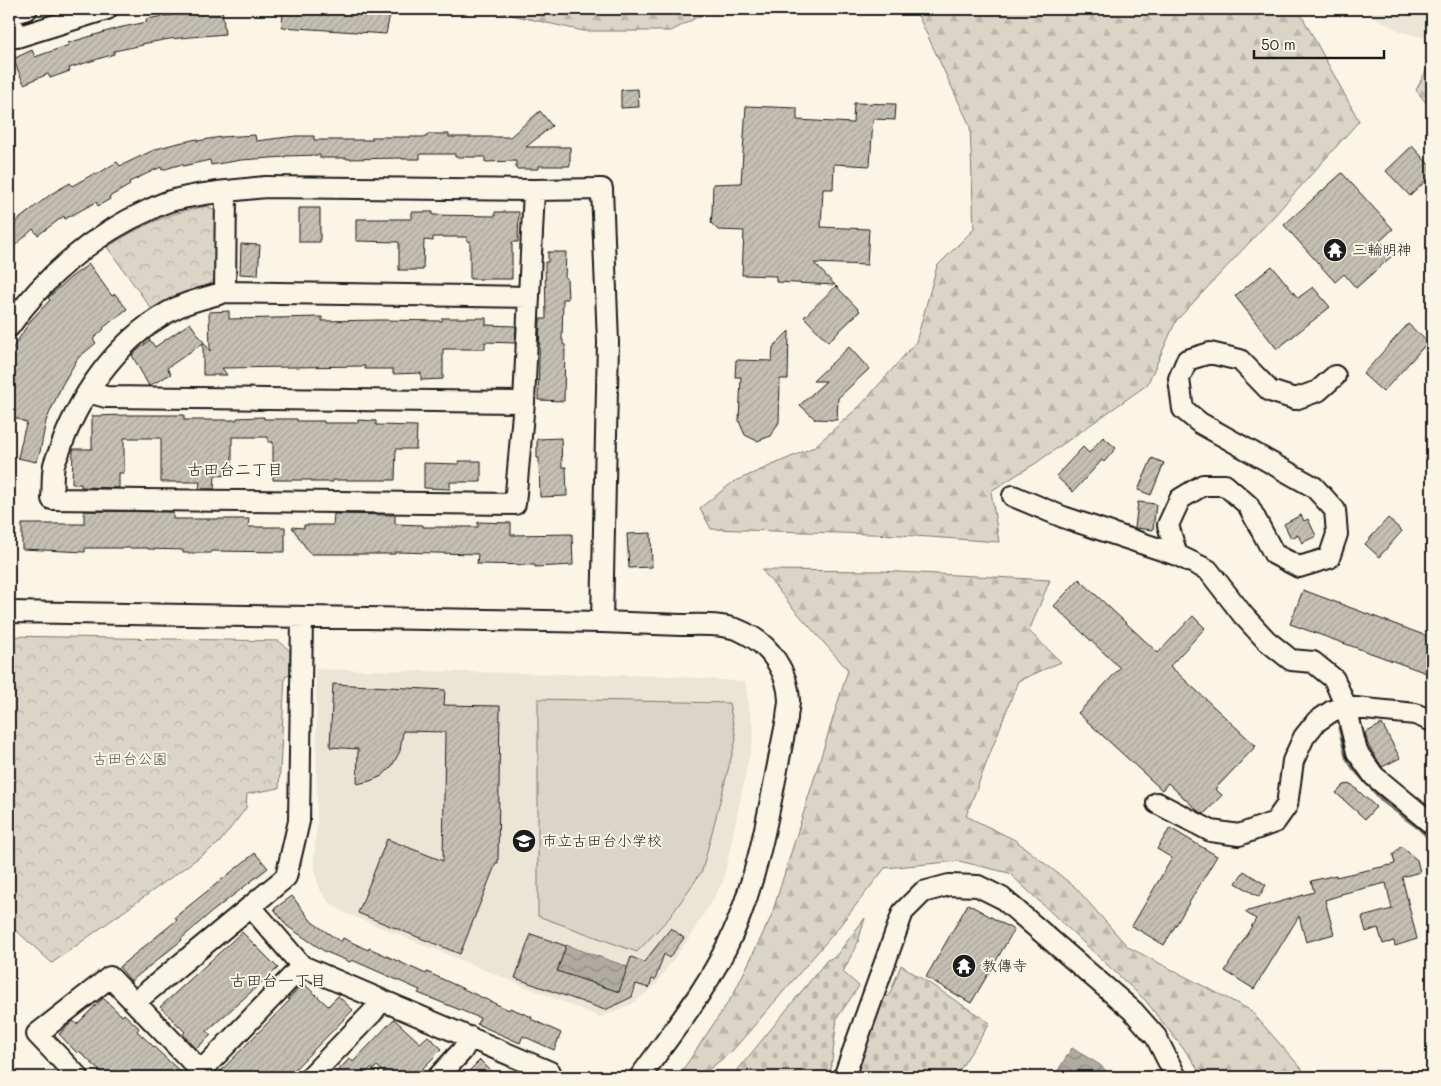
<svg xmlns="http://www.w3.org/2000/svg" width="1441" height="1086" font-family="Mali,'Klee One',sans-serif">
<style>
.built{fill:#ebe5d6}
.green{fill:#dbd5c8;stroke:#7c7872}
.forest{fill:url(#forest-firs);stroke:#7c7872}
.cemetery{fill:url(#cemetery-stones);stroke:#7c7872}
.park{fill:url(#park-crowns);stroke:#7c7872}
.water{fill:url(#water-waves);stroke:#75726c}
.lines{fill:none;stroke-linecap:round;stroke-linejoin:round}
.stream{stroke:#75726c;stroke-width:5}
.building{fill:url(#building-hatch);stroke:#1c1c1c}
.minor-casing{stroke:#1c1c1c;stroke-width:24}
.minor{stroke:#fcf5e5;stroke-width:20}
.labels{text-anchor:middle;stroke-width:4;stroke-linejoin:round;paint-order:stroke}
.poi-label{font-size:15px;fill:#1c1c1c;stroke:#fcf5e5;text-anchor:start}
.park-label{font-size:15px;fill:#555450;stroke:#fcf5e5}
.neighbourhood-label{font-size:16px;fill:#1c1c1c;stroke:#fcf5e5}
</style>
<defs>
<pattern id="forest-firs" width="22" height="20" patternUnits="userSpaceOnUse" patternTransform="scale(1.25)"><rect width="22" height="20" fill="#dbd5c8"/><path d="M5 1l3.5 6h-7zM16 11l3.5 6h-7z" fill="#bbb6ab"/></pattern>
<pattern id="cemetery-stones" width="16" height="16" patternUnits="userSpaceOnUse" patternTransform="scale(1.25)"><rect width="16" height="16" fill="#dbd5c8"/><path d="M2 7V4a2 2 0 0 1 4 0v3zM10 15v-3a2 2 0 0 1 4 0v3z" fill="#bbb6ab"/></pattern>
<pattern id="park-crowns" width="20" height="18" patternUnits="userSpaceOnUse" patternTransform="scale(1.25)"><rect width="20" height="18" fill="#dbd5c8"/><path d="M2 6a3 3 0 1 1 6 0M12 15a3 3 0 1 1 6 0" fill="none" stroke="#bbb6ab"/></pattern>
<pattern id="water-waves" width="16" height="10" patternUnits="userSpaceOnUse" patternTransform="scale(1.25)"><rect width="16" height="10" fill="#b0aba1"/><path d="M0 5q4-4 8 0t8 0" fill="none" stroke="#8e8a82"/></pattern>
<pattern id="building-hatch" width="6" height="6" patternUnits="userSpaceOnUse" patternTransform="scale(1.25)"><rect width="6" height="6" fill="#c4c0b3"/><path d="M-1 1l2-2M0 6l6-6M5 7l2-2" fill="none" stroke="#a8a499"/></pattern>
</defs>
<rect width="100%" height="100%" fill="#fcf5e5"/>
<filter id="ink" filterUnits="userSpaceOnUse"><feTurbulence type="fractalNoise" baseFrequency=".02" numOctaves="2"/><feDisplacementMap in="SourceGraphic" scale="10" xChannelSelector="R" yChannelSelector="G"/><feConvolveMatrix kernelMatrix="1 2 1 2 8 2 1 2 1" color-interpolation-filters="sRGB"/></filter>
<g filter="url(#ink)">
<!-- built -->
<path class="built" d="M1364 9H1432V40L1400 31 1370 15Z
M316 669 675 676 745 682 754 734 723 882 691 935 654 987 632 1004 600 1017 343 912 328 901 321 891 317 881 314 861 317 820Z"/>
<!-- green -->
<path class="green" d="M538 699 729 703 736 739 702 871 670 917 637 952 538 916Z"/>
<!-- forest -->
<path class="forest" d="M485 9H709V11L671 31H583Z
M913 9H1298L1359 121 1275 215 1176 321 1147 385 1036 463 991 491 999 542 901 535 711 529 700 508 733 482 814 447 862 404 916 342 937 266 974 229 970 126 916 11Z
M1432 60V110L1416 90Z
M762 570 881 571 1050 580 1029 631 1061 662 1018 681 966 816 1015 840 1075 887 1128 947 1250 1010 1309 1077H1202L1193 1061 1145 1000 1009 873 959 861 885 868 834 933 733 1050 700 1077H678L733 995 771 917 848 670 793 608Z"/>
<!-- cemetery -->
<path class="cemetery" d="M865 918 858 942 843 972 859 986 837 1018 830 1077H732L827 960 835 957Z
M901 965 990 1023 955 1077H855L882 997 889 996Z"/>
<!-- park -->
<path class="park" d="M208 206 217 212V276L208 286 184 294 153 311 107 247C143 225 167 213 208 206Z
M9 636 279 641 290 651V675L285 677 279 788 247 794 246 808 219 843 52 963 9 924Z"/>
<!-- water -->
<path class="water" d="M566 945 628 967 619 992 582 979 553 983Z
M1072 1048 1100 1065 1113 1077H1045L1048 1073 1057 1072Z"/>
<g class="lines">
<!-- stream -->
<path class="stream" d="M1340 728 1347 757 1354 768 1384 801 1420 828 1432 840"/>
</g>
<!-- building -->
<path class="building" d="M210 9H222L225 34 169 39 142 44 143 45 114 51V54L69 68 70 71 50 78 48 74 24 84 13 59 32 50 35 57 69 45 68 43 118 28 147 22 146 19Z
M283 9H391L386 34 282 27Z
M638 89 639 107 621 108V90Z
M854 103 896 104 895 120 873 119 870 166 834 164 833 189H823L821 227 869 229 867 265 814 263 835 285 776 282V276L742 275 744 231 718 230 711 223 712 213 713 184 741 183 746 106 797 108V120L853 123Z
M540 111 552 126 526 147H570V166H539V169H516V161L485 162V157H455V154H420V159H402V158L347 159V158H320V155L285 156V157L241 160 211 165 210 160 183 166 182 164 162 170 161 167 129 182 130 185 109 197 110 199 98 206 96 202 65 219 64 216 38 235 33 229 9 251V227L51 194 70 183 72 186 95 173 96 175 117 162 120 166 156 149 174 144 197 139V141L221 137 255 135 256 141 296 136H314V140H372V137H427V134H449V137H510Z
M1412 146 1432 168V175L1410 196 1386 171Z
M1342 173 1393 229 1380 241 1393 255 1356 288 1344 274 1335 282 1284 225Z
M299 208H320V242H299Z
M412 212H433V215L495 216V212H519L518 242H512V279H470V241H467V237H433V241L424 240 423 270H399V242L356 241V219H412Z
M241 244 260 245 258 275 240 274Z
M548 252H566L565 278H567L568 299H563L562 340H563V344L565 345 564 401 538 400 540 319H546L545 262H548Z
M89 264 112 296 115 294 127 309 103 328 104 329 93 339 96 343 78 358 62 385 46 421 40 452 36 462 18 458 24 431 27 423 9 415V354L31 320 50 300 48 298 70 278Z
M1272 266 1298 298 1313 287 1330 307 1277 349 1235 296Z
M836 286 860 311 828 342 804 317Z
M229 311V319L322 317V321L382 320 442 321V318H486V325L516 326 515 343 485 342V349H443V379L421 380V373L393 374V369H365V366L222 368 227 375H203V343L167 368 171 374 149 386 132 355 150 340 155 347 190 323 210 351 209 312Z
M1408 324 1428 342 1383 392 1363 374Z
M789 331 788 379H780L779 422 771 436 757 441 745 435 739 421 741 377H735L736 360 772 361 773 347Z
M849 347 869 369 838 398 837 420 815 419 800 405 826 381H813Z
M128 415H184V420H237V418L264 417V419H297V421H324V423H358V420L376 421V425L417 426 416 449H396L395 480H333V482H312V480H273V442H268V437H232V475L215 476 214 489H199L200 482H161V438H124V473H119V488L81 487V484H72L73 449H92V416Z
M1103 437 1116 448 1104 462 1102 460 1073 492 1056 476 1083 447 1089 453Z
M561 438 562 467H566L567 496 540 497 539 458H537V439Z
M1152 458 1164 463 1151 495 1138 490Z
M459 461H481V482H450V489L424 488V463L459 464Z
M1138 502 1156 504 1153 530 1135 528Z
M84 511 173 512V519H249L248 527H285V552L211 551V553H183V550L148 549V548H85V552L22 549V524H84Z
M334 514 395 515V524L423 525V527H478V522L511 523V535L572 534 573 565 535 567V565L477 564 478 554 395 552V554H310L292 527 304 528V525H333Z
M1301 515 1304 521 1308 519 1316 536 1302 543 1298 535 1291 538 1284 524Z
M1388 518 1402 531 1379 557 1365 544Z
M651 533 652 567 629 568 627 534Z
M1079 579 1158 653 1193 616 1205 628 1170 666 1256 746 1215 789 1222 795 1204 814 1198 811 1168 783 1162 790 1078 713 1120 668 1054 606Z
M1303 590 1432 638V675L1290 624Z
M333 684 445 690 444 705 500 706 498 863H496L460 954 358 913 387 839 443 861 445 732 403 731 400 751 392 766 382 776 370 781 357 784 358 749 330 747Z
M1382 724 1400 758 1382 767 1368 745 1365 733Z
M1351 784 1376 807 1365 819 1336 793 1344 785Z
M1170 828 1217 856 1164 945 1132 926 1172 858 1157 849Z
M1401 846 1417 860 1420 872 1402 877 1417 939 1395 946 1394 941 1383 944 1378 928 1366 932 1362 917 1392 909 1386 883 1341 894V895L1325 900 1334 934 1306 942 1299 916 1254 989 1225 971 1256 919 1245 912 1314 892 1311 881 1336 875V877L1395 864 1393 855Z
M255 853 268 868 208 915 181 939 182 940 131 981 119 967 177 920 175 917Z
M1244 871 1266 885 1259 897 1236 883Z
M292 896 312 922 341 942 343 938 368 950 369 948 426 974 427 972 509 1010 510 1008 532 1017 531 1019 561 1033 554 1050 523 1036 520 1043 477 1024 480 1018 418 993 420 990 352 960 350 962 324 951 287 926 274 909Z
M968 904 1014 930 971 1003 926 977Z
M671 928 684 938 669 958 664 954 655 980 652 979 649 988 636 984 632 997 605 1010 515 978 531 934 566 946 557 971 619 992 631 957 644 962Z
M242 932 278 968 207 1031 211 1035 196 1049 183 1034 185 1032 160 1007Z
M303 983 328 1006 338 996 353 1010 287 1077H217V1075L290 1000 288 999Z
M103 998 122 1016 124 1014 139 1028 137 1031 186 1077H106L79 1051 77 1053 59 1034 73 1021 77 1024Z
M394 1019 420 1043 428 1036 442 1049 414 1077H388L377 1066 373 1070 371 1068 365 1074 369 1077H332L350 1058 353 1062Z
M480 1060 497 1077H463Z"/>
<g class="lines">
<!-- minor casing -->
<g class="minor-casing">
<path id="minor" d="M27 9 9 15 17 37 107 9
M225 292 226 191
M529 297 225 292C210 297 193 300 178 307 124 333 83 388 62 444 60 451 56 458 54 465 52 476 53 488 52 499L515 504 524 402 534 190
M9 327C44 277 92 235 149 210 155 207 163 203 170 201 198 193 235 190 265 187L534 190 602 189 608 342 602 622
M1335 376 1318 391 1295 399 1270 391 1240 360 1210 353 1187 360 1179 379 1183 409 1200 423 1314 487 1335 510 1337 534 1329 558 1299 567 1274 554 1248 505 1225 485H1203L1180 499 1168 525 1177 555 1208 570 1243 615 1266 640 1291 660 1313 662 1334 679 1346 707 1357 752 1374 776 1432 824
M88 392 106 397 524 402
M1013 496 1063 517 1177 555
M9 612 602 622C628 623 655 624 681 625 702 625 727 623 745 633 770 645 788 672 789 700 789 706 787 713 787 719 772 790 762 867 733 933 710 986 673 1031 640 1077
M1157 803 1211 831 1239 835 1275 822 1287 805 1293 761 1304 737 1316 722 1332 711 1346 707 1415 714 1432 721
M251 907 302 966 550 1072 547 1077
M135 1002 286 877 299 821 302 618
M201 1071 302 966
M78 1077 37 1034 110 977 201 1071 205 1077
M310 1077 372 1013 381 1001
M438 1077 462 1051 470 1037
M844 1077 903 912 923 892 949 885 978 886 1002 898 1133 1011 1156 1037 1176 1077"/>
</g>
<!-- minor -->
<use href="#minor" class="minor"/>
</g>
</g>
<!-- icons -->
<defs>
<g id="temple-disc" transform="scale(1.25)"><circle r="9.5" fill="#1c1c1c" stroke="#fcf5e5"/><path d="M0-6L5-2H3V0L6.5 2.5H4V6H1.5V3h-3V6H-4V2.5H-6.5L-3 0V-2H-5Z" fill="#fff"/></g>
<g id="school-disc" transform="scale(1.25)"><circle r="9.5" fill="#1c1c1c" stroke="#fcf5e5"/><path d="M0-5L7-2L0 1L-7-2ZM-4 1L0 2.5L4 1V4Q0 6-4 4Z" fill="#fff"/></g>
</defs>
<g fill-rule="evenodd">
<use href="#temple-disc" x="1335" y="250"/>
<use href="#school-disc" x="524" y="841"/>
<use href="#temple-disc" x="964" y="966"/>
</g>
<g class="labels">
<!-- poi labels -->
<g class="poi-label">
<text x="1352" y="255">三輪明神</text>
<text x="542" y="846">市立古田台小学校</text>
<text x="982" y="971">教傳寺</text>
</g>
<!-- park labels -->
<g class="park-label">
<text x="130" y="764">古田台公園</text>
</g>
<!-- neighbourhood labels -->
<g class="neighbourhood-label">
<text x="235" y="475">古田台二丁目</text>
<text x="278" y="986">古田台一丁目</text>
</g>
</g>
<!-- margin -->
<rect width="1441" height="1086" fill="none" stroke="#fcf5e5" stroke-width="30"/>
<rect x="15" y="15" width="1411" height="1056" fill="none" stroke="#1c1c1c" stroke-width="2" filter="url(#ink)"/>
<!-- scale -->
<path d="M1254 50v8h130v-8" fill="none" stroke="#1c1c1c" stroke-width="2.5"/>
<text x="1261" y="50" font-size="15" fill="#1c1c1c" stroke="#fcf5e5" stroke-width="4" paint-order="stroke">50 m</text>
</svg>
